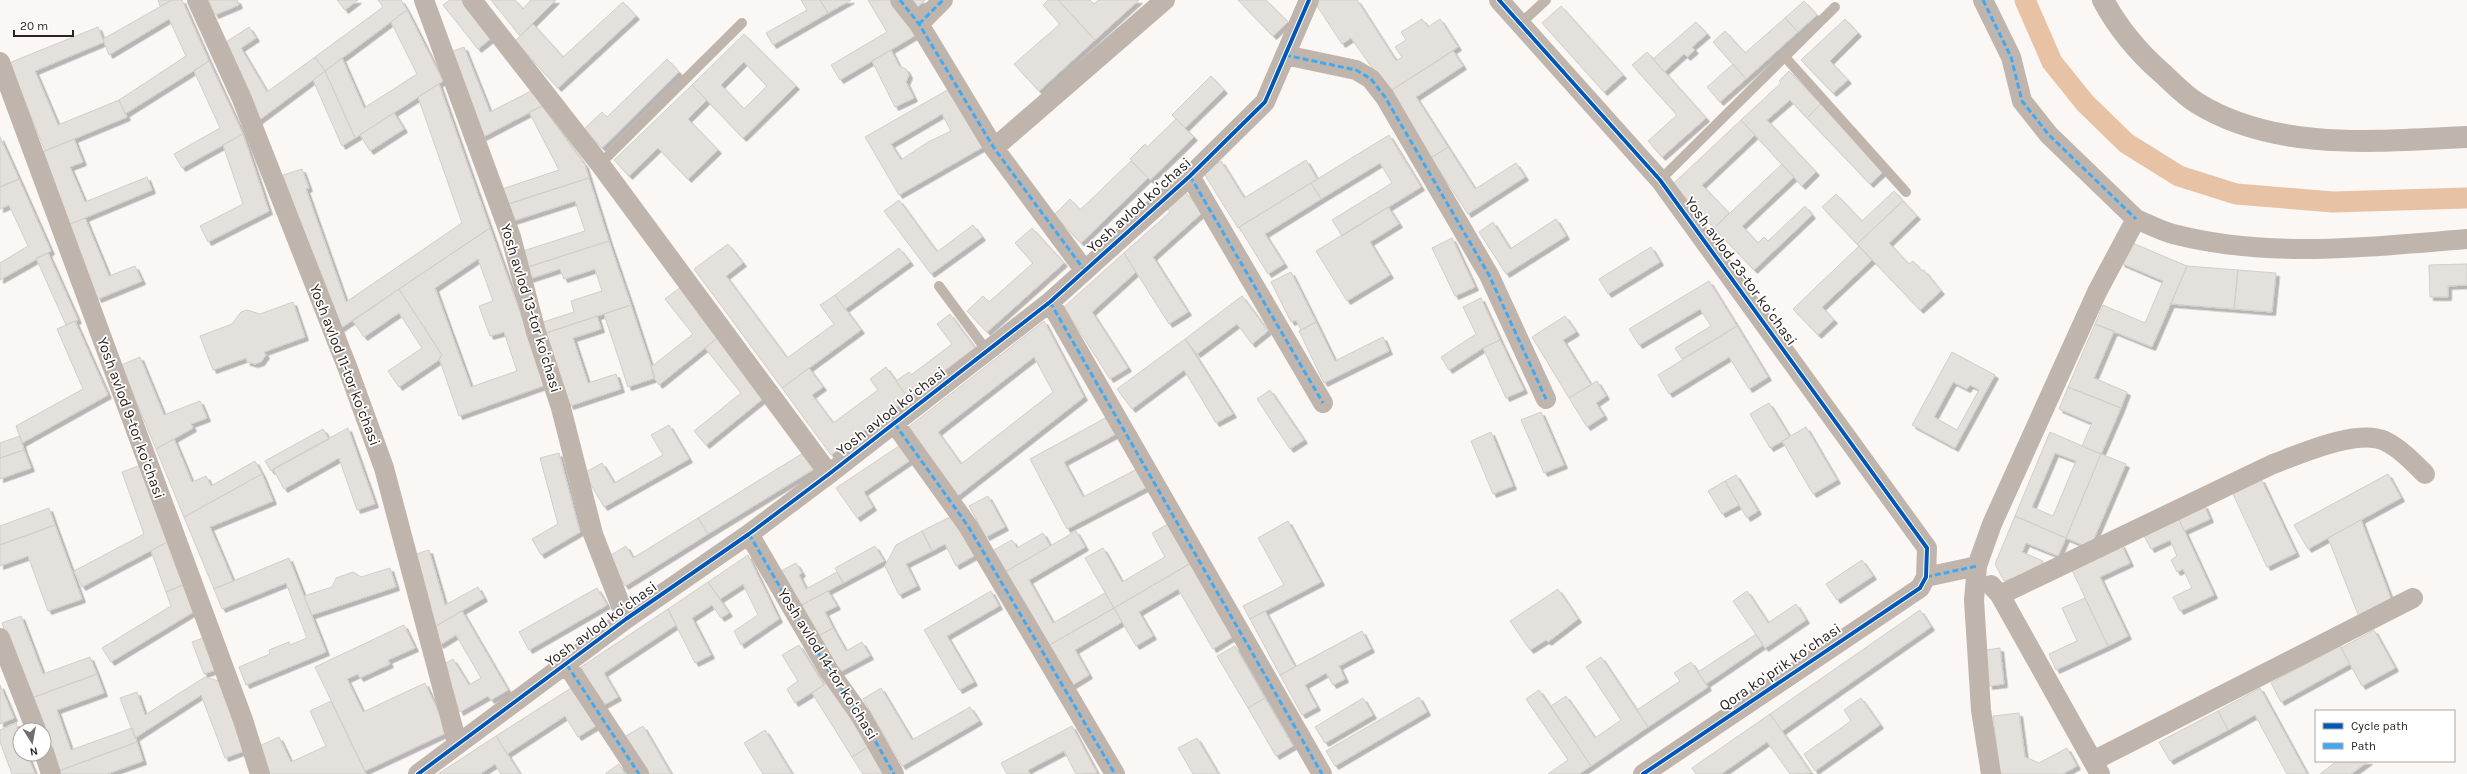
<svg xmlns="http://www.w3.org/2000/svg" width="2467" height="774" font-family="Karla,sans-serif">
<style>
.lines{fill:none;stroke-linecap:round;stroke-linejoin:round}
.canal{stroke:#e8c2a5;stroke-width:21}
.building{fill:#e4e0dc;stroke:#d3ceca;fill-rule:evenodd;filter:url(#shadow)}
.service{stroke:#bfb5ac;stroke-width:10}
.minor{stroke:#bfb5ac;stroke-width:20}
.tertiary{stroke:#bfb5ac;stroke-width:22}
.quiet{stroke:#3fa9f5;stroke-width:3;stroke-dasharray:6 3;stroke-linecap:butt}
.cycleway-casing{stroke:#fff;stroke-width:6}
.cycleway{stroke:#0057b8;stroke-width:4}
.labels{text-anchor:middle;stroke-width:3.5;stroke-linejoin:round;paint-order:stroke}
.street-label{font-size:15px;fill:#2a231f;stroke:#fff}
</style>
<defs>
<filter id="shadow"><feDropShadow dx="3.5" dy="3.5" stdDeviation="0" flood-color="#0004"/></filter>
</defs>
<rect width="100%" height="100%" fill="#faf7f4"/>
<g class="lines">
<!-- canal -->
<path class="canal" d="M2025 0 2052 62 2085 103 2126 143 2179 176 2236 194 2333 202 2467 198"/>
</g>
<!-- building -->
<path class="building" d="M158 0H172L160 6Z
M172 0H182L209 61 125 114 119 100 186 56 169 19 109 55 103 39Z
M208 0H237L239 5 215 15Z
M337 0H358L345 10Z
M378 0H401L407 10 325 71 315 57 383 7Z
M450 0H466L494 36 478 49 443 5Z
M491 0H515L523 9 531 0H556L520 36Z
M801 0H820L828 13 773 45 766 33 807 10Z
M820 0H851L828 13Z
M868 0H896L916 35 840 80 831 65 887 32Z
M909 0H925L917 8Z
M1048 0H1058L1095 40 1039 91 1014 64 1060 24 1043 5Z
M1058 0H1090L1094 4 1098 0H1139L1095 40Z
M1238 0H1266L1288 22 1273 36Z
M1313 0H1357L1396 61 1402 57 1395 47 1406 40 1401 32 1422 19 1428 27 1440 19 1458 47 1389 92 1351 38 1342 44Z
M1804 1 1817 15 1798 32 1785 18Z
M623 2 636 16 558 88 515 41 533 24 563 57Z
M1561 6 1623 75 1604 92 1542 23Z
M407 10 443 81 355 138 325 71 342 58 364 108 417 74 391 22Z
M1785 18 1798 32 1746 79 1713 42 1725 31 1745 53Z
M1845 19 1858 33 1830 61 1848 80 1833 93 1801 60Z
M1696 22 1707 34 1692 47 1695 50 1687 57 1684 54 1664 72 1653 59Z
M98 27 104 42 35 71 58 125 119 100 127 117 45 151 9 63Z
M249 27 256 38 241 48 267 92 315 57 325 71 258 121 226 42Z
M744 34 796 86 743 138 692 85ZM744 62 767 86 744 109 721 85Z
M464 47 490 112 533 90 542 106 483 137 446 54Z
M891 50 899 66 906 69 909 75 906 82 914 98 895 107 872 61Z
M1453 51 1463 66 1416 97 1448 147 1431 158 1389 92Z
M1647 52 1706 118 1662 157 1648 141 1677 115 1632 65Z
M667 59 679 72 602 148 584 129 602 112 607 117Z
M209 61 243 134 182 168 174 154 220 128 194 71Z
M1733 64 1746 79 1720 102 1707 87Z
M325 71 355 138 342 146 313 80Z
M1789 71 1821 104 1807 118 1790 100 1767 120 1816 172 1802 186 1741 120 1781 83 1779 81Z
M1211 76 1224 90 1185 128 1172 115Z
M439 84 490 228 338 330 283 175 302 169 309 188 306 189 346 302 462 223 418 97Z
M692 85 707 100 688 119 718 150 688 179 658 148 629 176 614 160Z
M949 89 983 147 899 195 865 137ZM942 114 951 131 928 142 901 160 891 144Z
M1821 104 1884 171 1870 184 1807 118Z
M542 106 585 165 589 178 505 205 499 190 559 170 529 112Z
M394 113 404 129 370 151 360 135Z
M1176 119 1194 137 1150 180 1130 159 1145 144 1147 147Z
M1741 120 1755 135 1702 185 1729 213 1714 228 1673 184Z
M243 134 269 211 208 242 200 226 243 204 223 145Z
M1389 135 1421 187 1342 236 1332 220 1392 183 1380 163 1321 199 1311 183Z
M0 137 19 179 0 187Z
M74 139 83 162 70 167 85 202 147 177 152 190 68 225 38 154Z
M1448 147 1475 189 1516 163 1525 177 1468 214 1431 158Z
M1306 160 1317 179 1238 228 1203 172 1221 161 1244 198Z
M1131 161 1148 178 1081 243 1054 215 1070 199 1080 210Z
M1782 164 1794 177 1742 226 1758 243 1764 237 1768 241 1805 206 1812 215 1754 270 1714 228Z
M589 178 609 241 525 268 520 252 585 231 575 201 510 222 505 205Z
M19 179 51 251 0 280V263L28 246 9 205 0 209V187Z
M1311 183 1321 199 1265 234 1284 264 1268 274 1239 227Z
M1894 191 1903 201 1857 244 1822 207 1836 194 1862 221Z
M1185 192 1203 212 1153 257 1188 312 1169 324 1124 253 1170 212 1167 209Z
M899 200 937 252 973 225 982 237 931 274 884 211Z
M1903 201 1917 216 1889 243 1909 264 1913 261 1922 271 1924 270 1941 291 1920 310 1857 244Z
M1388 207 1399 224 1370 242 1390 275 1347 301 1316 251Z
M85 218 109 276 135 266 142 281 98 299 68 225Z
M1556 219 1566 236 1506 274 1479 232 1493 222 1510 249Z
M490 228 546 385 459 416 439 358 442 355 399 289ZM478 259 493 301 479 306 490 336 504 332 517 371 471 387 435 288Z
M1032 228 1064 263 987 332 967 311 983 296 989 302 1033 263 1015 243Z
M1452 238 1475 287 1455 296 1432 248Z
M609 241 631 305 546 333 543 322 574 312 571 301 602 291 595 269 564 279 560 269 529 279 525 268Z
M2130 242 2187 266 2152 347 2095 324 2103 305 2145 323 2163 281 2121 263Z
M728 244 743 263 726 276 787 358 834 324 820 305 835 295 861 330 782 388 694 269Z
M1859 246 1872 260 1822 307 1834 320 1818 335 1793 309Z
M1651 247 1660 262 1608 294 1599 279Z
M899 248 910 262 845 309 835 295Z
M48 253 78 320 66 325 36 258Z
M1124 253 1136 272 1092 312 1128 368 1110 379 1064 307Z
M2467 264V285L2448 286V297H2430L2429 265Z
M2187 266 2238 270 2234 309 2171 304Z
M2238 270 2276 273 2272 312 2234 309Z
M1291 272 1316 322 1301 330 1296 320 1291 322 1271 282Z
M1709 281 1737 326 1682 359 1675 348 1711 326 1700 309 1639 345 1629 329Z
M682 286 721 335 659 385 654 378 651 367 693 334 665 299Z
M399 289 442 355 439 360 399 387 388 371 422 348 399 313 364 337 353 321Z
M1242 296 1268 331 1252 344 1237 324 1197 354 1185 339Z
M1481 298 1500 340 1483 348 1449 370 1441 357 1476 334 1463 307Z
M293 302 305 337 264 352 266 355 261 362 255 364 247 362 246 358 213 370 200 336 232 324 241 312 247 310 260 314Z
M631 305 655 378 628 387 604 314Z
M950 314 975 348 908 398 896 381 909 372 911 375 952 344 937 324Z
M597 316 601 329 573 338 588 383 616 374 621 389 570 406 546 333Z
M1565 316 1576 332 1563 340 1591 385 1569 398 1532 337Z
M75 321 108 395 22 443 16 426 83 389 57 329Z
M1044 321 1084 397 955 498 906 429ZM1034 357 1053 392 961 464 938 432Z
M1316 322 1335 361 1383 337 1389 351 1324 383 1299 331Z
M2095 324 2114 331 2094 378 2127 392 2121 408 2068 387Z
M1737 326 1768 377 1749 389 1729 357 1669 394 1658 375Z
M721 335 769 394 706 445 694 431 741 393 705 348Z
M1185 339 1233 414 1216 423 1184 370 1132 409 1117 389Z
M1500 340 1524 390 1506 398 1483 348Z
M1952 352 1995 375 1955 448 1912 425ZM1953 382 1967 389 1970 385 1979 390 1957 430 1934 417Z
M140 357 164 415 200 401 207 418 191 424 193 428 156 449 121 365Z
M886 367 908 398 831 455 782 388 809 368 823 387 812 395 833 423 878 390 870 379Z
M1597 381 1606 396 1596 403 1604 416 1587 427 1569 398Z
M2068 387 2121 408 2101 454 2082 446 2092 423 2059 409Z
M1270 390 1304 440 1290 449 1257 399Z
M1769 403 1790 437 1770 448 1750 414Z
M1541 412 1564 465 1544 473 1521 420Z
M1109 416 1118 433 1064 462 1083 497 1137 469 1147 487 1067 529 1030 459Z
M669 425 689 459 604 507 584 473 602 463 614 483 663 455 651 435Z
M1806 427 1837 480 1813 494 1782 441Z
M348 428 375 504 357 510 339 458 284 489 273 469Z
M323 429 329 439 271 471 265 461Z
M1491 432 1513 486 1493 494 1471 441Z
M2050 432 2101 454 2066 538 2015 516ZM2055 453 2076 461 2053 516 2032 507Z
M20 436 24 450 0 458V443Z
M174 439 192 482 206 476 211 486 255 461 262 474 184 517 156 449Z
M902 444 912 459 864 492 873 507 857 518 836 488Z
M24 450 31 468 0 479V458Z
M559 453 580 532 541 555 532 539 558 524 540 458Z
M803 453 814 469 708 534 698 518Z
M2101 454 2126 464 2090 548 2066 538Z
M141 465 169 541 82 587 74 571 144 534 122 472Z
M262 474 273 501 210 527 233 581 214 589 184 517Z
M2388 474 2401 498 2308 549 2294 525Z
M1736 475 1758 511 1747 518 1725 481Z
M2261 479 2296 553 2267 567 2232 492Z
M1725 481 1739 505 1722 514 1708 491Z
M988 496 1005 527 986 537 969 506Z
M2204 505 2210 519 2184 531 2178 517Z
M49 508 55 525 0 545V526Z
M954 515 974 556 956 566 945 544 932 551 922 531Z
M2015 516 2066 538 2058 556 2026 543 2022 552 2043 561 2039 570 2004 581 1995 564Z
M2178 517 2214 595 2180 611 2173 597 2192 588 2183 569 2177 572 2171 560 2177 556 2170 540 2151 549 2143 534Z
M698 518 708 534 625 586 608 557 626 546 633 558Z
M2361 520 2393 604 2359 617 2328 538Z
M1288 521 1321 582 1250 619 1243 606 1284 585 1258 538Z
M1168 524 1191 563 1114 608 1085 558 1103 548 1122 582 1165 557 1152 533Z
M55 525 82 599 48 611 28 556 0 566V545Z
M922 531 932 551 906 564 917 586 899 595 885 566 896 545Z
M1076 531 1085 547 1029 580 1053 623 1105 593 1114 608 1048 646 1005 572Z
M1043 533 1050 546 1005 572 992 551 1012 540 1017 548Z
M169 541 185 584 166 592 151 551Z
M2121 544 2130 563 2100 577 2128 636 2108 646 2071 568Z
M875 546 884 561 843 583 835 568Z
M429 550 445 605 478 587 484 598 434 627 413 555Z
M748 555 779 619 741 645 734 631 758 615 743 584 720 599 708 582Z
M289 558 326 652 246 685 239 667 270 654 269 650 289 642 290 645 307 638 286 583 222 609 214 589Z
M1862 560 1873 576 1837 600 1826 584Z
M796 563 802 573 799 575 806 589 837 572 843 583 800 606 781 571Z
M1191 563 1234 636 1213 649 1178 589 1139 612 1153 636 1136 646 1114 608Z
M390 568 396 587 312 615 304 596 332 587 336 578 353 572 361 577Z
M708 582 729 613 721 618 712 605 692 618 711 655 695 663 668 609Z
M185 584 195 611 111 662 102 648 171 606 166 592Z
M597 588 607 605 529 650 519 632Z
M1558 589 1578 619 1548 642 1546 640 1530 650 1510 621Z
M828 591 837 606 825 612 833 628 818 636 802 605Z
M991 591 999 606 947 636 974 682 959 690 924 630Z
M1747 591 1768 623 1796 604 1806 620 1765 648 1733 601Z
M2085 598 2108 646 2056 670 2049 654 2077 641 2062 608Z
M1114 608 1122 622 1075 650 1089 675 1071 686 1048 646Z
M668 609 676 625 604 673 618 697 602 706 581 667Z
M1920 610 1931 627 1782 731 1770 714Z
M462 611 508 690 491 700 488 696 460 712 441 666 453 659 469 685 481 678 456 635 440 645 431 629Z
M1265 611 1295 667 1280 675 1250 619Z
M21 616 43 674 90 657 97 674 29 699 2 623Z
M404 625 415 648 388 660 390 664 360 678 358 674 347 679 363 712 425 683 448 732 365 771 315 667Z
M833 628 846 651 862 642 870 656 838 673 818 636Z
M2374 630 2395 668 2362 686 2341 648Z
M1362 631 1371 649 1339 666 1345 679 1333 685 1326 673 1305 685 1317 707 1302 715 1280 675Z
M1756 634 1763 645 1706 684 1698 672Z
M206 637 218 669 204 674 192 642Z
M799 645 824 685 795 703 787 689 798 681 782 655Z
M2340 645 2350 664 2281 702 2271 683Z
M1235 646 1265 698 1248 708 1217 656Z
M2000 648 2004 684 1989 686 1985 650Z
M1601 657 1648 727 1591 766 1551 706 1566 696 1595 738 1621 720 1586 667Z
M1691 662 1708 687 1648 727 1637 710 1680 681 1674 673Z
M97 674 104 693 57 710 71 750 132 728 137 742 56 772 44 739V730L29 699Z
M205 677 219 681 244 751 225 758 201 695 135 738 120 698 137 692 145 715Z
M828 682 868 747 852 757 812 693Z
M0 685 14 718 0 724Z
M571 688 596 726 578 737 565 716 507 754 496 736Z
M881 688 912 740 970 707 979 721 902 766 863 699Z
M2260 688 2307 774H2287L2255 715 2228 730 2218 711Z
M1539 690 1591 766 1579 774H1548L1568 760 1526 699Z
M1419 697 1427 712 1335 766 1326 751Z
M1265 698 1293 746 1276 756 1248 708Z
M1363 698 1373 715 1325 743 1315 727Z
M1861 698 1880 725 1815 771 1804 754 1851 721 1844 710Z
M331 701 366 774H268L255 748 279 737 291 762 326 746 310 711Z
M2218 711 2228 730 2170 761 2159 742Z
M2019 713 2025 757 2039 763 2067 748 2077 766 2063 774H2000L1993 716Z
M1770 714 1811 773 1790 774 1767 742 1721 774H1696L1692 768Z
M16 723 20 735V754H27L35 774H12L0 742V730Z
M643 726 671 774H646L624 737Z
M1072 726 1097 773 1076 774 1064 751 1028 770 1030 774H1007L1001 763Z
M765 730 792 774H763L744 743Z
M496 736 520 774H501L495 764 480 774H438Z
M1197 738 1218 774H1193L1178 748Z
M137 742 143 761 107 774H57L56 772Z
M868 747 885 774H863L852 757Z
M2337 761H2369L2351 774H2320Z
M619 764 625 774H606V773Z"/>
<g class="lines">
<!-- service -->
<path class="service" d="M1521 23 1546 0
M1785 57 1906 192
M600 164 742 23
M1660 180 1835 7
M939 286 987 351"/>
<!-- minor -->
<path class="minor" d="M197 0 242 99 348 369 384 468 457 743
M424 0 511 237 536 332 561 408 593 534 626 619
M472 0 600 164 829 474
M900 0 919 24 994 148 1085 271
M1499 0 1660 180 1927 548 1926 577 1920 588 1643 774
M1983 0 2011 57 2022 101 2049 135 2136 219
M919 24 943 0
M1285 55 1356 70 1371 79 1385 97 1489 275 1546 399
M0 62 243 720 260 774
M994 148 1165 0
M1190 176 1323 403
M1050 302 1322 774
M895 424 968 526 1115 774
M749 534 829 671 861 716 894 774
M1926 577 1977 566
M1991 585 2000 595 2100 774
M2000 595 2273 464C2300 454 2358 428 2385 441 2401 449 2413 462 2425 474
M0 638 36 730
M567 665 639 774
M44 752 51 774
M2093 761 2413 598
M418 774 626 619 749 534 829 474 1050 302 1190 176 1265 102 1309 0
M1991 774 1981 710 1974 600 1977 566 1992 524 2097 292 2136 219C2148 224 2161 231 2173 234 2269 259 2369 247 2467 239"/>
<!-- tertiary -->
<path class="tertiary" d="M2103 0C2118 28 2138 52 2162 73 2173 83 2184 95 2197 103 2276 152 2379 141 2467 137"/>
<!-- quiet -->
<path class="quiet" d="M900 0 919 24 994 148 1085 271
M1983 0 2011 57 2022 101 2049 135 2136 219
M919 24 943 0
M1285 55 1356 70 1371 79 1385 97 1489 275 1546 399
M1190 176 1323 403
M1050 302 1322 774
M895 424 968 526 1115 774
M749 534 829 671 861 716 894 774
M1926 577 1977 566
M567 665 639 774"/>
<!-- cycleway casing -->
<g class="cycleway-casing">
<path id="cycleway" d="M1499 0 1660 180 1927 548 1926 577 1920 588 1643 774
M418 774 626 619 749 534 829 474 1050 302 1190 176 1265 102 1309 0"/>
</g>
<!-- cycleway -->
<use href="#cycleway" class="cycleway"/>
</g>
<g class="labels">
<!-- street labels -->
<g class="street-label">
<text transform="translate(1139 205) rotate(-42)" y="5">Yosh avlod koʻchasi</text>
<text transform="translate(1741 271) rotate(54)" y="5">Yosh avlod 23-tor koʻchasi</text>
<text transform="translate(531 308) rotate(73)" y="5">Yosh avlod 13-tor koʻchasi</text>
<text transform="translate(345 365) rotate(69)" y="5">Yosh avlod 11-tor koʻchasi</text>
<text transform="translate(891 411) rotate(-38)" y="5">Yosh avlod koʻchasi</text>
<text transform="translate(131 418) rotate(70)" y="5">Yosh avlod 9-tor koʻchasi</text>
<text transform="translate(601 624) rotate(-36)" y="5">Yosh avlod koʻchasi</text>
<text transform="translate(828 664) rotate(58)" y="5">Yosh avlod 14-tor koʻchasi</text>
<text transform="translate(1780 667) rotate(-34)" y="5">Qora koʻprik koʻchasi</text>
</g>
</g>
<!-- legend -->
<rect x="2315" y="710" width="140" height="52" fill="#ffffff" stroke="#aaa7a5"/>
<rect x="2323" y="723" width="20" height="6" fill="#0057b8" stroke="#aaa7a5"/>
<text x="2351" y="730" font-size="12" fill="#2a231f">Cycle path</text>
<rect x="2323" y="743" width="20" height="6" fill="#3fa9f5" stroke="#aaa7a5"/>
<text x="2351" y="750" font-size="12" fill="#2a231f">Path</text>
<!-- north arrow -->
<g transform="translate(32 742) rotate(169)"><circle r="19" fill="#ffffff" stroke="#aaa7a5"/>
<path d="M0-3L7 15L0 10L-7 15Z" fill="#736d6a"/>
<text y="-6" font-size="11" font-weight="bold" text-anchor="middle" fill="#2a231f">N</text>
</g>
<!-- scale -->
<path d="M14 30v6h59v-6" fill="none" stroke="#2a231f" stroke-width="2"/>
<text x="20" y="30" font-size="12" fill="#2a231f" stroke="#ffffff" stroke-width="3" paint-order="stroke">20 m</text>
</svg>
